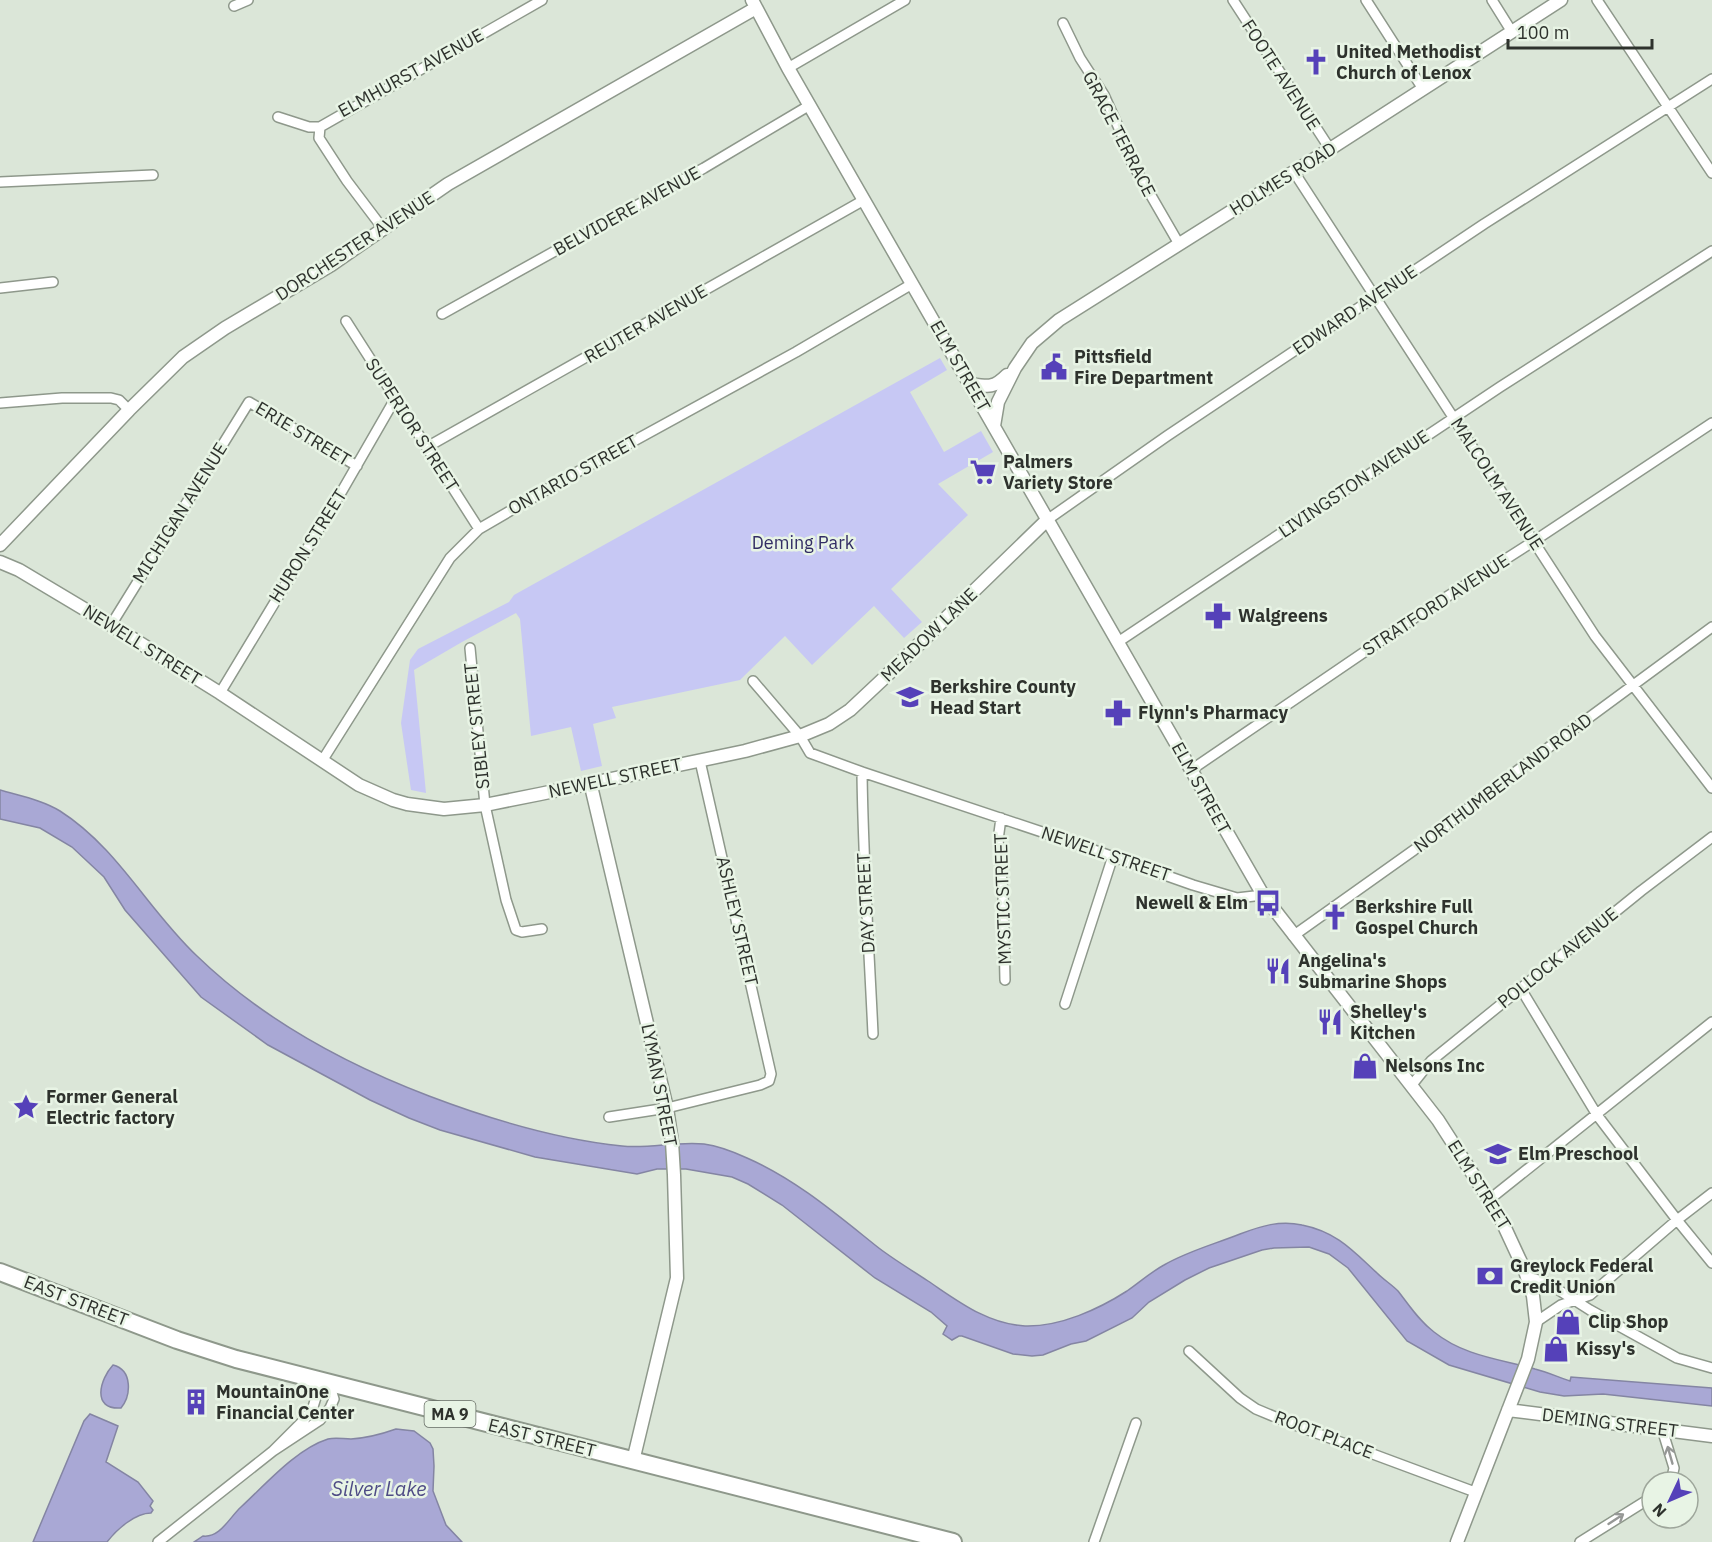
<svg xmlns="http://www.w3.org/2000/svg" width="1712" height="1542" font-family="'IBM Plex Sans',sans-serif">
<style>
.green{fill:#c7c8f4}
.water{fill:#a9a8d5;stroke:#8485a3;stroke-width:1.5}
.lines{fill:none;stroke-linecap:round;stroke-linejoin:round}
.street-casing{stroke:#8e988b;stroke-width:12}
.secondary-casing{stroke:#8e988b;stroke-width:15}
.highway-casing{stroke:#8e988b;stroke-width:20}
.street{stroke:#fff;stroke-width:9}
.secondary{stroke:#fff;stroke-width:12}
.highway{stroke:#fff;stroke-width:16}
.oneway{stroke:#969896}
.labels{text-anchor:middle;stroke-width:5;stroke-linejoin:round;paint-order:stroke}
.shield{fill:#e8f4e5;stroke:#666c64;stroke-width:1.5}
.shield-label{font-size:16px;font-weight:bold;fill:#2e322d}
.poi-label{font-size:18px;font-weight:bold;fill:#2e322d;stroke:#e8f4e5;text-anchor:start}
.street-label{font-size:18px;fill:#2e322d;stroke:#e8f4e5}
.park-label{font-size:18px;fill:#322d64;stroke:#e8f4e5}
.water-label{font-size:20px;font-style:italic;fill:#4e4b85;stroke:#e8f4e5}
</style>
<rect width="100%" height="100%" fill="#dbe6d8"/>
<!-- green -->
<path class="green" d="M940 358 947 370 910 392 944 452 981 431 993 452 938 484 968 515 891 589 922 622 904 638 874 606 812 665 785 636 740 680 612 707 616 718 593 724 602 766 581 771 571 727 531 736 520 619 516 613 462 642 414 670 426 793 411 790 401 723 410 660 418 649 509 602 514 595Z"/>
<!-- water -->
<path class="water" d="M0 790C20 796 42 800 60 811 118 848 148 910 197 956 262 1019 345 1064 429 1096 492 1120 555 1139 622 1146 649 1149 677 1141 704 1144 719 1146 734 1152 747 1158 795 1179 835 1213 875 1245 891 1258 910 1269 928 1281 958 1301 987 1324 1025 1326 1060 1327 1099 1309 1127 1291 1140 1282 1151 1272 1164 1265 1188 1251 1215 1244 1240 1234 1261 1226 1280 1220 1302 1225 1337 1232 1353 1251 1377 1273 1384 1280 1391 1284 1398 1291 1409 1305 1419 1321 1434 1332 1464 1356 1499 1359 1535 1369 1547 1372 1558 1377 1570 1381L1571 1377 1712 1388V1406L1603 1394 1564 1396 1540 1392 1449 1365 1407 1341 1348 1268 1329 1254 1309 1247 1274 1248 1262 1250 1209 1268 1185 1280 1149 1302 1132 1318 1086 1341 1071 1344 1043 1355 1032 1356 1013 1354 962 1336H959L952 1340 943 1334 947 1326 931 1312 875 1278 782 1205 748 1184 732 1177 686 1169H657L637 1174 535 1157 440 1130 409 1118 370 1100 268 1045 201 997 125 910 104 877 72 847 40 828 0 819Z
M113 1365C133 1370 131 1396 121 1408 91 1410 100 1379 113 1365Z
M90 1414 118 1426 106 1462 138 1482 153 1501 150 1506 153 1510 151 1513C135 1513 116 1530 107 1542H33L84 1421Z
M396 1429 414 1431 430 1443 433 1449 434 1466 433 1491 446 1525 462 1542H194L203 1536C220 1538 229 1518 241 1507 265 1485 296 1449 328 1439 336 1437 343 1439 351 1439 366 1438 382 1434 396 1429Z"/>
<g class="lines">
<!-- street casing -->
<g class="street-casing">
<path id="street" d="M1233 0 1330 149
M1366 0 1423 89
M1492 0 1512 32
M1597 0 1712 173
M234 6 248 0
M1063 23 1080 58 1104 95 1122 135 1131 161 1179 244
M788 68 905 0
M278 117 309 127H320L542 0
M320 127 319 138 347 181 384 230
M1294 172 1595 636 1712 788
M0 182 153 175
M0 288 53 282
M442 314 704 168 810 105
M346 321 479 529
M0 403 62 398H111L119 400 129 410
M427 447 864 200
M1047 520 1167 436 1484 224 1712 79
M111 625 249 402 357 466
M1118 642 1500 387 1712 251
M470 648 485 805 506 900 516 930 522 932 542 929
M753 681 800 736 810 753 862 772 1057 837 1193 885 1237 898 1263 895
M220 693 342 491 395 399
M322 761 450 558 479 529 570 476 796 352 912 284
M1191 770 1423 612 1534 541 1712 423
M862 772C863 860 869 947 873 1034
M1001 818 998 840 1003 893 1005 980
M1293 936 1414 850 1518 770 1712 627
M1521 989 1597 1115 1677 1220 1712 1263
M1065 1004 1113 856
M1411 1086 1431 1061 1641 891 1712 837
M609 1117 667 1108 760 1085 769 1081 771 1074 700 761
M1490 1199 1712 1022
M1528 1277 1546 1282 1590 1310 1677 1358 1712 1368
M1536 1322 1561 1305 1590 1295 1677 1220 1712 1193
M1189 1351 1240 1398 1256 1409 1292 1424 1475 1492
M1662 1429 1674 1468 1671 1482
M158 1542 273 1451 320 1420 330 1408 334 1399 329 1383 317 1394 313 1407 305 1419 273 1451
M1094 1542 1136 1423
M1580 1542 1652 1497"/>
</g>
<!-- secondary casing -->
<g class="secondary-casing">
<path id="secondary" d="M752 0 788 68 1263 895 1438 1120 1499 1215 1525 1271 1533 1296 1536 1322 1528 1359 1457 1542
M971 384C989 387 994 388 1007 375
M994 426 998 402 1015 368 1032 343 1059 320 1330 149 1561 0
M0 545 129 410 183 357 225 328 331 265 448 184 756 8
M0 562 19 570 111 625 220 693 359 785 393 800 407 804 444 809 485 805 540 794 745 751 800 736 829 724 850 710 882 680 1047 520
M590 782 667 1108 672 1142 674 1175 677 1278 633 1461
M1508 1410 1712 1436"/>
</g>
<!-- highway casing -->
<g class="highway-casing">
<path id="highway" d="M0 1272 177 1340 236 1359 953 1542"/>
</g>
<!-- street -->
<use href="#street" class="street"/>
<!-- secondary -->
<use href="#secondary" class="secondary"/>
<!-- highway -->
<use href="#highway" class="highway"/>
</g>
<!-- one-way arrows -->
<defs><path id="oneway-shaft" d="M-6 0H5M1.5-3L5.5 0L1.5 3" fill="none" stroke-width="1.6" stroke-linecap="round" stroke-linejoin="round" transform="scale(1.5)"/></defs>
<g class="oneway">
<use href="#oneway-shaft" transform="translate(1670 1455) rotate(-106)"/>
<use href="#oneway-shaft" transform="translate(1616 1519) rotate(-33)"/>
</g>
<!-- icons -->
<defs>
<g id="church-bare" transform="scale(2.07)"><path d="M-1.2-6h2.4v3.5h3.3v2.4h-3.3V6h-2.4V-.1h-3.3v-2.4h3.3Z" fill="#5541b9" stroke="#e8f4e5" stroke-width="2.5" paint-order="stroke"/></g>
<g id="civic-bare" transform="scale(2.07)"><path d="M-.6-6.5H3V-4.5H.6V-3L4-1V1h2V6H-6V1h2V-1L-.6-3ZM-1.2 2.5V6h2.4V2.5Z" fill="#5541b9" stroke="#e8f4e5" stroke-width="2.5" paint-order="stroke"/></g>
<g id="supermarket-bare" transform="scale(2.07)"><path d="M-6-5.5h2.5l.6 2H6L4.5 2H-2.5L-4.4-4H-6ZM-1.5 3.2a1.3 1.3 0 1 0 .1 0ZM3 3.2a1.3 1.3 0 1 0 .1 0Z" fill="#5541b9" stroke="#e8f4e5" stroke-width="2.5" paint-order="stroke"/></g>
<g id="pharmacy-bare" transform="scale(2.07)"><path d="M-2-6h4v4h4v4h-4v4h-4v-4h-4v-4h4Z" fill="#5541b9" stroke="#e8f4e5" stroke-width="2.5" paint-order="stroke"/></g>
<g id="school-bare" transform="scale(2.07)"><path d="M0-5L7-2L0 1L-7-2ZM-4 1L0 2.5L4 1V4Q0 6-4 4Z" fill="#5541b9" stroke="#e8f4e5" stroke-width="2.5" paint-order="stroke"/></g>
<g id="bus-bare" transform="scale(2.07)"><path d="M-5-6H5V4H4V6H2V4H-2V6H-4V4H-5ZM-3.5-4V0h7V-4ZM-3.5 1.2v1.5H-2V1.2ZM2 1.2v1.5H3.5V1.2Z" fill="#5541b9" stroke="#e8f4e5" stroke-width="2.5" paint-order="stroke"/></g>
<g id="restaurant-bare" transform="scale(2.07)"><path d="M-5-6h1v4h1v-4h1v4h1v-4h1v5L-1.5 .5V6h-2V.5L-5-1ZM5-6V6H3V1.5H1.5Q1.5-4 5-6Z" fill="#5541b9" stroke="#e8f4e5" stroke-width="2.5" paint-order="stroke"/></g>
<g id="shop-bare" transform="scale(2.07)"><path d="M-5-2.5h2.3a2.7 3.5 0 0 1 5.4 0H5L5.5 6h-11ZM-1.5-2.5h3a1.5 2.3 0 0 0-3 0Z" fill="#5541b9" stroke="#e8f4e5" stroke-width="2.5" paint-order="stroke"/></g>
<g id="sight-bare" transform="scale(2.07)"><path d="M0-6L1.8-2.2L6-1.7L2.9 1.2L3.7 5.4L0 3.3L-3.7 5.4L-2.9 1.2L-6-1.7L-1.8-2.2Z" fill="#5541b9" stroke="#e8f4e5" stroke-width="2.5" paint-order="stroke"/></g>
<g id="bank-bare" transform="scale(2.07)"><path d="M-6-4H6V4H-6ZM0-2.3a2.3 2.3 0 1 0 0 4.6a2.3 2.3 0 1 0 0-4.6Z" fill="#5541b9" stroke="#e8f4e5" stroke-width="2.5" paint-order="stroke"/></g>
<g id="building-bare" transform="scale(2.07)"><path d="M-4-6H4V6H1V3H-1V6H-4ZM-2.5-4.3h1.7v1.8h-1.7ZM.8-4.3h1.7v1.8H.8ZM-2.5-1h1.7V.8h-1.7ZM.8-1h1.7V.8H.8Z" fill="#5541b9" stroke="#e8f4e5" stroke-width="2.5" paint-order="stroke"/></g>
</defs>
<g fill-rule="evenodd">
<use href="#church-bare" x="1316" y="62"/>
<use href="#civic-bare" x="1054" y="367"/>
<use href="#supermarket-bare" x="983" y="472"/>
<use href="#pharmacy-bare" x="1218" y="616"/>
<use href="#school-bare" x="910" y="697"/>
<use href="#pharmacy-bare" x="1118" y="713"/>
<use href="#bus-bare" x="1268" y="903"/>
<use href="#church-bare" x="1335" y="917"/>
<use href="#restaurant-bare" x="1278" y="971"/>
<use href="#restaurant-bare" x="1330" y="1022"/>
<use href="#shop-bare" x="1365" y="1066"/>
<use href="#sight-bare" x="26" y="1107"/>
<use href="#school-bare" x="1498" y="1154"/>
<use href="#bank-bare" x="1490" y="1276"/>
<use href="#shop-bare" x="1568" y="1322"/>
<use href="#shop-bare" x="1556" y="1349"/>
<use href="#building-bare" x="196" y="1402"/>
</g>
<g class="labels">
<!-- shield labels -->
<rect class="shield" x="424.5" y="1401" width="51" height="26" rx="4.5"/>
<g class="shield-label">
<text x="450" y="1420">MA 9</text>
</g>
<!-- poi labels -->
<g class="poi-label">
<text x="1336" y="58">United Methodist<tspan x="1336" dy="21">Church of Lenox</tspan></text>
<text x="1074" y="363">Pittsfield<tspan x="1074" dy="21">Fire Department</tspan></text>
<text x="1003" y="468">Palmers<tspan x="1003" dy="21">Variety Store</tspan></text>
<text x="1238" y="622">Walgreens</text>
<text x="930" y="693">Berkshire County<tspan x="930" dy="21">Head Start</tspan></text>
<text x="1138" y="719">Flynn's Pharmacy</text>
<text x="1248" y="909" text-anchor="end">Newell &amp; Elm</text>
<text x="1355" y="913">Berkshire Full<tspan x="1355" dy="21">Gospel Church</tspan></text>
<text x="1298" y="967">Angelina's<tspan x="1298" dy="21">Submarine Shops</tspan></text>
<text x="1350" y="1018">Shelley's<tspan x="1350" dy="21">Kitchen</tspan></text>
<text x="1385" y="1072">Nelsons Inc</text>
<text x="46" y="1103">Former General<tspan x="46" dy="21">Electric factory</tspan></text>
<text x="1518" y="1160">Elm Preschool</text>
<text x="1510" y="1272">Greylock Federal<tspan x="1510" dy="21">Credit Union</tspan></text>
<text x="1588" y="1328">Clip Shop</text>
<text x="1576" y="1355">Kissy's</text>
<text x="216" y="1398">MountainOne<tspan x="216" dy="21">Financial Center</tspan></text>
</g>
<!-- street labels -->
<g class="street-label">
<text transform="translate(411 73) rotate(-29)" y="6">ELMHURST AVENUE</text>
<text transform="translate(1281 75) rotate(57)" y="6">FOOTE AVENUE</text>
<text transform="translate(1119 134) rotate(63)" y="6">GRACE TERRACE</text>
<text transform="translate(1283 179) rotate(-32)" y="6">HOLMES ROAD</text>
<text transform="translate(627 211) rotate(-29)" y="6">BELVIDERE AVENUE</text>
<text transform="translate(355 246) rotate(-33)" y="6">DORCHESTER AVENUE</text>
<text transform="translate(1355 310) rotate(-34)" y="6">EDWARD AVENUE</text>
<text transform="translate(646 324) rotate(-30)" y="6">REUTER AVENUE</text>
<text transform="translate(960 366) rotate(60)" y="6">ELM STREET</text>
<text transform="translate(412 425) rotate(57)" y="6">SUPERIOR STREET</text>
<text transform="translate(303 434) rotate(31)" y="6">ERIE STREET</text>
<text transform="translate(573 475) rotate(-29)" y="6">ONTARIO STREET</text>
<text transform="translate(1354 484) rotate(-34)" y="6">LIVINGSTON AVENUE</text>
<text transform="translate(1497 484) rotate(57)" y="6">MALCOLM AVENUE</text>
<text transform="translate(180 513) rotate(-58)" y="6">MICHIGAN AVENUE</text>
<text transform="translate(308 546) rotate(-58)" y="6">HURON STREET</text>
<text transform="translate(1436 605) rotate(-33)" y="6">STRATFORD AVENUE</text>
<text transform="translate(929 635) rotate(-44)" y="6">MEADOW LANE</text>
<text transform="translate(142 645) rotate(32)" y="6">NEWELL STREET</text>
<text transform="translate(477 726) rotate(-96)" y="6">SIBLEY STREET</text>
<text transform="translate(615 778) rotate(-12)" y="6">NEWELL STREET</text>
<text transform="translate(1503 783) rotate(-37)" y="6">NORTHUMBERLAND ROAD</text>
<text transform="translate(1201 788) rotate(61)" y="6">ELM STREET</text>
<text transform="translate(1106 854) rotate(19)" y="6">NEWELL STREET</text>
<text transform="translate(1003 899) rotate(-92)" y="6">MYSTIC STREET</text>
<text transform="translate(866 903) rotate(-93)" y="6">DAY STREET</text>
<text transform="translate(737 921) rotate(77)" y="6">ASHLEY STREET</text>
<text transform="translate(1558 958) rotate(-39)" y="6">POLLOCK AVENUE</text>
<text transform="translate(659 1085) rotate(79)" y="6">LYMAN STREET</text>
<text transform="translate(1479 1185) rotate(58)" y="6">ELM STREET</text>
<text transform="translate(76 1301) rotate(21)" y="6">EAST STREET</text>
<text transform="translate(1610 1423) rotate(7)" y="6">DEMING STREET</text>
<text transform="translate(1324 1435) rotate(21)" y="6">ROOT PLACE</text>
<text transform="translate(542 1438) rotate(14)" y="6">EAST STREET</text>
</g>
<!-- park labels -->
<g class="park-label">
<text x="803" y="549">Deming Park</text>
</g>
<!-- water labels -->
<g class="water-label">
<text x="379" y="1496">Silver Lake</text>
</g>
</g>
<!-- north arrow -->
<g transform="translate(1670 1500) rotate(226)"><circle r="28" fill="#e8f4e5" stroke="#9ea69b" stroke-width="1.5"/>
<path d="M0-4.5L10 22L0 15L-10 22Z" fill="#5541b9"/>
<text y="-9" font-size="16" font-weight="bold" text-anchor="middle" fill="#2e322d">N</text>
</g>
<!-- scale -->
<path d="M1508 39v9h144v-9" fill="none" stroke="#2e322d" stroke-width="3"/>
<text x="1517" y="39" font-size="18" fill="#2e322d" stroke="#e8f4e5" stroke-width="4.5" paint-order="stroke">100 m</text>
</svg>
